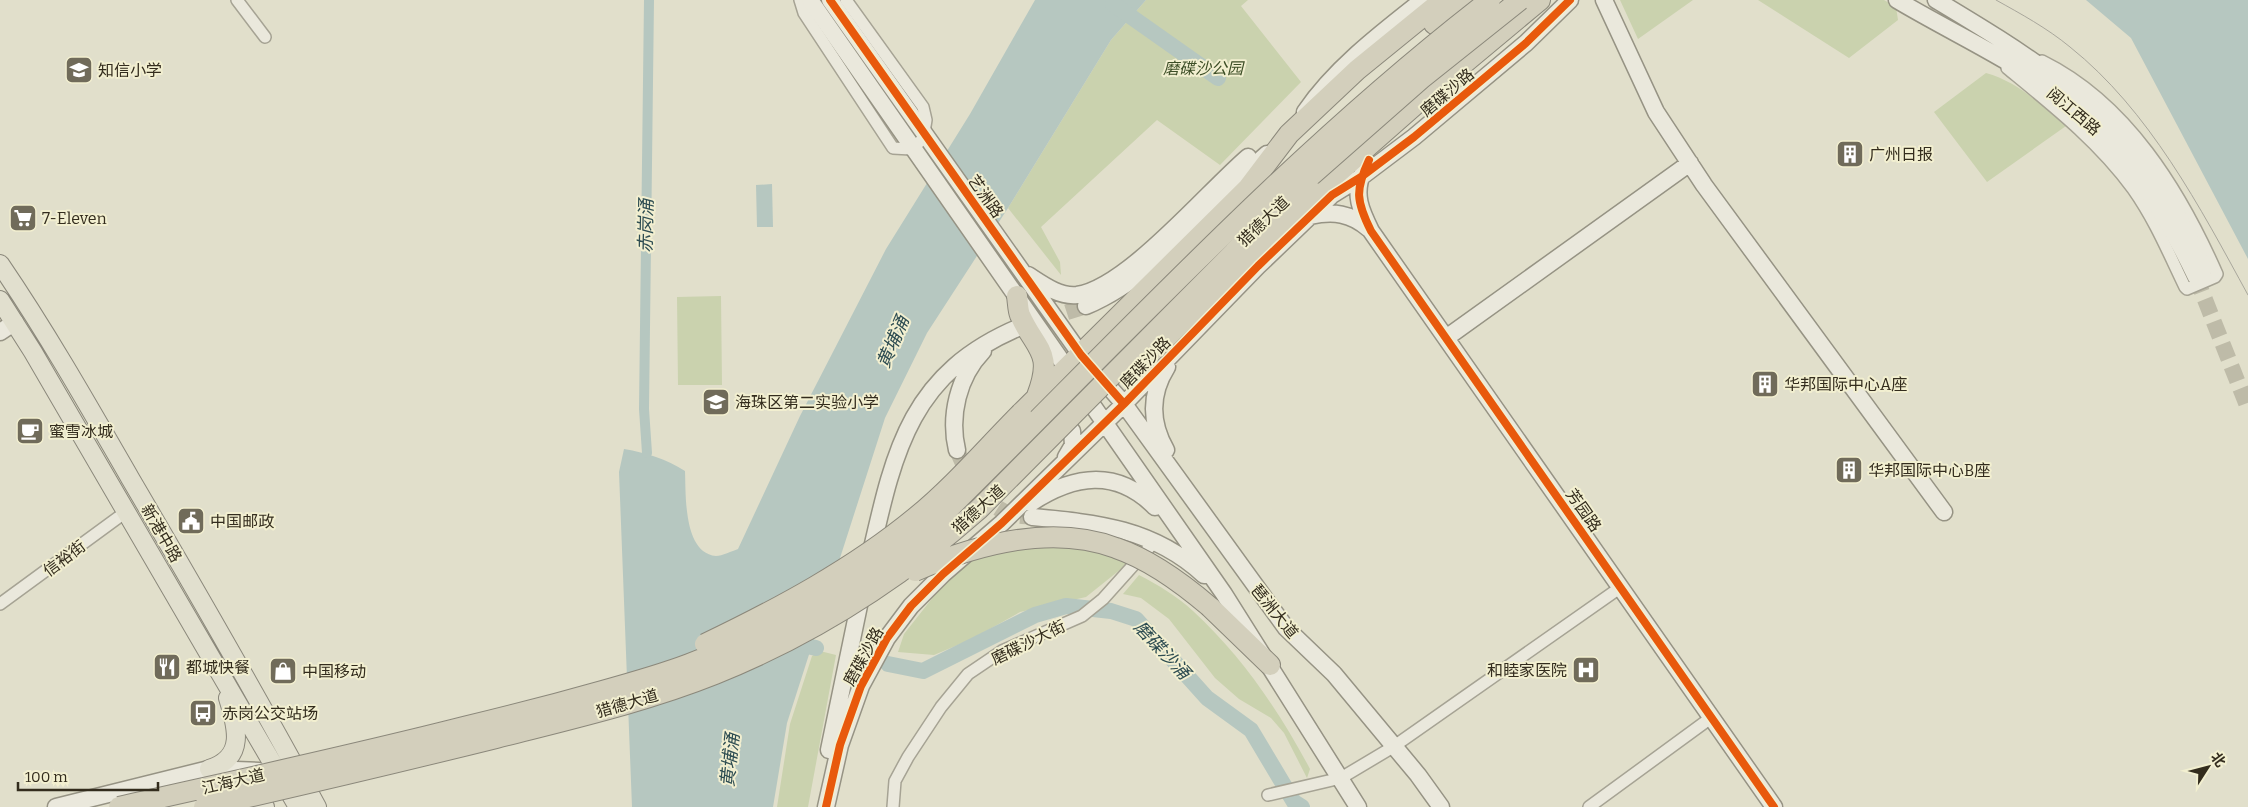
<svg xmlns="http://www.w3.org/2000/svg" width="2248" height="807" font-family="Bitter,'Noto Sans SC',serif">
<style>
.green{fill:#cad2ae}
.water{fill:#b6c7c0}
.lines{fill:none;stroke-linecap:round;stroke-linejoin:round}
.canal{stroke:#b6c7c0;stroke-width:10}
.river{stroke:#b6c7c0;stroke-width:16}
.secondary-tunnel{stroke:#bebba8;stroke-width:16;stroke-dasharray:16 8;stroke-linecap:butt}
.street-casing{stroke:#a6a394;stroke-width:14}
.secondary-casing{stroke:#969384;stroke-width:19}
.primary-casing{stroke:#8b887b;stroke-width:20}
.highway-casing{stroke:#8b887b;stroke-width:22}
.street{stroke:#eae8dc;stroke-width:11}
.secondary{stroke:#eae8dc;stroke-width:16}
.primary{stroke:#e1dfce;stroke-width:18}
.highway{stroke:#d3cfbc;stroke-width:20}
.tram{stroke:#a9a79c;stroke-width:1}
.highway-bridge-casing{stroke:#8b887b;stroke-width:22;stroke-linecap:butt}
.highway-bridge{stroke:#d3cfbc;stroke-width:20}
.cycleway-casing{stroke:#f2efd0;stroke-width:11}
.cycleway{stroke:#e8590c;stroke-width:8}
.labels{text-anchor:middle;stroke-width:4;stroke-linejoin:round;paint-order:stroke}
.park-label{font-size:16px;font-style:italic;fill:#3c4e26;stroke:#f2efd0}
.poi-label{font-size:16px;fill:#332c1d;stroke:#f2efd0;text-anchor:start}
.street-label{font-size:16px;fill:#332c1d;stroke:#f2efd0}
.water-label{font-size:18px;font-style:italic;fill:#2e4d52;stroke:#f2efd0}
</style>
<rect width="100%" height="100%" fill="#e1dfcb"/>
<!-- green -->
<path class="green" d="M1146 0H1248L1241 6 1301 82 1220 165 1157 120 1041 227 1060 262 1061 275 1008 208 1111 40Z
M1620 0H1693L1638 39Z
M1758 0H1884L1896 7 1898 20 1849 58Z
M1986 73C2018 82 2042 105 2066 126L1987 182 1934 112Z
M721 296 722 385H678L677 297Z
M1052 543 1112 549 1131 561 1086 597 1020 612 972 639 934 655 898 652 904 634 934 596 967 562 997 548Z
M1139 575C1158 585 1177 596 1193 611 1241 655 1280 712 1310 769L1307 778 1284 733 1271 718 1239 699 1215 678 1169 619 1141 598 1123 594Z
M820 651 836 655 808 807H777L790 724 812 656Z"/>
<!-- water -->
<path class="water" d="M1035 0H1146L1111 40 1008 208 927 333 885 418 787 723 773 807H632L619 472 624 449C647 453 666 459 685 471 686 494 683 553 716 556 722 556 732 551 738 549L800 416 886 249 970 114Z
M2086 0H2248V259L2131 38Z
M772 184 773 227H757L756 185Z"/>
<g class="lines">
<!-- canal -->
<path class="canal" d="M647 453 644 409 649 0"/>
<!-- river -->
<path class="river" d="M1113 4 1218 78
M789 642 816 648
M888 664 923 671 1035 615 1066 606 1111 611 1136 619 1207 698 1251 730 1294 802 1302 807"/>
<!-- secondary-tunnel -->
<path class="secondary-tunnel" d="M2196 277 2248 408
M1021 327 1086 306
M957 450C967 474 981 501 1005 512 1012 516 1024 516 1032 517"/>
<!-- street casing -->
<g class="street-casing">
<path id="street" d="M237 0 265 37
M800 0 804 13 893 148 911 149 923 139 926 120 923 107 846 0
M2007 68C2052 105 2099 142 2133 189 2155 220 2169 254 2185 287L2187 289 2215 277 2217 274C2180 190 2127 103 2042 61
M0 604 127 511
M1268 795 1341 778 1393 747 1621 587
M893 807 895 781 908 757 941 707 968 674 1002 651 1082 616 1103 599 1155 541
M1589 807 1712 717"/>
</g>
<!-- secondary casing -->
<g class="secondary-casing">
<path id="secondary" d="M810 0 1224 594 1358 807
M830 0 1081 355 1124 404 1286 628 1334 674 1418 775 1441 807
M1604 0 1656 112 1704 185 1944 512
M1897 0C1944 28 1993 51 2039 81 2113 131 2158 198 2196 277
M1936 0C2014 47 2100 98 2153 175 2174 205 2189 236 2204 269
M1305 112C1335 68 1381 33 1423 0
M1363 172C1353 194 1361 211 1371 231L1774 807
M1310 216C1333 211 1351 213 1369 229
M1028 275C1042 284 1059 297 1077 295 1127 288 1207 192 1248 157
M1086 306C1159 275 1208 205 1267 154
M0 332 15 322
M1446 338 1690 163
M1057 414 1072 431 1073 445 1066 457
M957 450C949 416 958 377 983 351
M1166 450C1150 422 1150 394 1167 367
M1031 503C1074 475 1116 468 1155 507
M1032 517C1097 523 1153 528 1204 575
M870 557C894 451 910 373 1020 327
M829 750 862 591
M56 807 209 769 259 771
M826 807 840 745 861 686 887 638 911 606 943 574 1002 523 1124 404 1258 266 1332 195 1361 177 1414 137 1526 43 1570 0"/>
</g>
<!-- primary casing -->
<g class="primary-casing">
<path id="primary" d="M0 264C47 333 88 405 130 478 194 587 257 696 317 807
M0 300 33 352 298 807
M209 769C246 758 237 727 228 698
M252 805 265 807"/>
</g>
<!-- highway casing -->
<g class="highway-casing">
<path id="highway" d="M1434 24 1465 0
M1315 193 1432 90 1540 0
M1017 296C1018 302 1018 310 1020 315 1036 351 1054 351 1037 396
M1021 413 1248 188 1289 134 1357 70 1443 0
M1210 607 1270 665"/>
</g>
<!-- street -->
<use href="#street" class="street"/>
<!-- secondary -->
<use href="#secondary" class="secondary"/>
<!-- primary -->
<use href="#primary" class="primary"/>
<!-- highway -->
<use href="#highway" class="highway"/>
<!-- tram -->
<path class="tram" d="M1996 0C2021 14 2047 28 2070 47 2149 110 2200 207 2248 295"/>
<!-- highway-bridge casing -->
<g class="highway-bridge-casing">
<path id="highway-bridge" d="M1133 370 1315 193
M915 571C975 545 1052 524 1116 548 1151 560 1182 583 1210 607
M705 644C778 609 853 569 916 517 954 486 987 447 1021 413
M119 807C234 781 350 756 464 727 510 716 556 704 602 691 631 683 660 675 689 664 773 632 854 587 925 532 1110 351 1285 158 1490 0
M204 807C302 785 399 762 496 738 570 719 645 702 715 674 812 635 901 578 979 509L1305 181 1421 79 1520 0"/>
</g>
<!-- highway-bridge -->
<use href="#highway-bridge" class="highway-bridge"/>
<!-- cycleway casing -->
<g class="cycleway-casing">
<path id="cycleway" d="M830 0 1081 355 1124 404
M1369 160C1355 190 1356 201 1371 231L1774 807
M826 807 840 745 861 686 887 638 911 606 943 574 1002 523 1124 404 1258 266 1332 195 1361 177 1414 137 1526 43 1570 0"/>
</g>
<!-- cycleway -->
<use href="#cycleway" class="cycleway"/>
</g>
<!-- icons -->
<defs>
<g id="school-square" transform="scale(1.4375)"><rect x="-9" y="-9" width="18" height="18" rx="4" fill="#706b5a" stroke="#f2efd0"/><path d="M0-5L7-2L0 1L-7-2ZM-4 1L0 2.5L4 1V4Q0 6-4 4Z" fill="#fff"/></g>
<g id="building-square" transform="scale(1.4375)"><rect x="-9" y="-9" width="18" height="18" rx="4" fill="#706b5a" stroke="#f2efd0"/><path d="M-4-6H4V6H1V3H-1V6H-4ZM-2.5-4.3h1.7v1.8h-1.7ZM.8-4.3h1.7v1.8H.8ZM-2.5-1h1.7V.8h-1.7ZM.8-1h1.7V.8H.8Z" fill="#fff"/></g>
<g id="supermarket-square" transform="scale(1.4375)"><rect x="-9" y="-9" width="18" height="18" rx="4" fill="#706b5a" stroke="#f2efd0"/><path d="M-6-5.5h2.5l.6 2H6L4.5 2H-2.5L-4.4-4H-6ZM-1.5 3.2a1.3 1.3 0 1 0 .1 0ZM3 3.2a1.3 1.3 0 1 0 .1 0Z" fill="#fff"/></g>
<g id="cafe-square" transform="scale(1.4375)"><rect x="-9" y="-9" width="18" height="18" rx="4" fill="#706b5a" stroke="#f2efd0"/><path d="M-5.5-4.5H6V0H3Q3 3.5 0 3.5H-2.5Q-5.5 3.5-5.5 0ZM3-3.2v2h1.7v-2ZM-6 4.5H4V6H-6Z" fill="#fff"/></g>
<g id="civic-square" transform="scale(1.4375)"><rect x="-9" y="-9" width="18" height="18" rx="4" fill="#706b5a" stroke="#f2efd0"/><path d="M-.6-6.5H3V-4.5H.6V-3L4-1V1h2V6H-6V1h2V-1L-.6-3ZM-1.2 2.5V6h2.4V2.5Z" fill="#fff"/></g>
<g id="restaurant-square" transform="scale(1.4375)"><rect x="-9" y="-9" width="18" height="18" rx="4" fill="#706b5a" stroke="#f2efd0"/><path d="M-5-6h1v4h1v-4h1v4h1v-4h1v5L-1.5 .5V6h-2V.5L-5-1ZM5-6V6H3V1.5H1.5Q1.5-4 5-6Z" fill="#fff"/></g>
<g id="hospital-square" transform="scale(1.4375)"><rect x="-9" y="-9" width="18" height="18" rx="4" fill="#706b5a" stroke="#f2efd0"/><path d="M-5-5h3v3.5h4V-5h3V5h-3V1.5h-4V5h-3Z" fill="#fff"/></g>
<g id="shop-square" transform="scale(1.4375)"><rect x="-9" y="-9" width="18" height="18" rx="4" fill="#706b5a" stroke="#f2efd0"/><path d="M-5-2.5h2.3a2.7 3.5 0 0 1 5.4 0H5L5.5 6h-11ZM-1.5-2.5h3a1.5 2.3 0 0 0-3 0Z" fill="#fff"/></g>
<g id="bus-square" transform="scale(1.4375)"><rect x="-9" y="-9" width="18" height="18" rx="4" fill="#706b5a" stroke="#f2efd0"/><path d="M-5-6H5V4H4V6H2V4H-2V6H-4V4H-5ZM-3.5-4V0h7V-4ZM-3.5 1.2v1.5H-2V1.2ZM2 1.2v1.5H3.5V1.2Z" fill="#fff"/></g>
</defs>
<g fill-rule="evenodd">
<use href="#school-square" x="79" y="70"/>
<use href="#building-square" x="1850" y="154"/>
<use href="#supermarket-square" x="23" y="218"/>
<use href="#building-square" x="1765" y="384"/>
<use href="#school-square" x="716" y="402"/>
<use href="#cafe-square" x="30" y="431"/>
<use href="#building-square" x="1849" y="470"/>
<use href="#civic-square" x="191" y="521"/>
<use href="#restaurant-square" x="167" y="667"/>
<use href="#hospital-square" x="1586" y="670"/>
<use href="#shop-square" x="283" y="671"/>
<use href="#bus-square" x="203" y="713"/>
</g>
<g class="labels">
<!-- park labels -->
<g class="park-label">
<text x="1203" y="74">磨碟沙公园</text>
</g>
<!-- poi labels -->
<g class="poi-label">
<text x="98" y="76">知信小学</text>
<text x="1869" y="160">广州日报</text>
<text x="42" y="224">7-Eleven</text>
<text x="1784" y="390">华邦国际中心A座</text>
<text x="735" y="408">海珠区第二实验小学</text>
<text x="49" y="437">蜜雪冰城</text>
<text x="1868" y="476">华邦国际中心B座</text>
<text x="210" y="527">中国邮政</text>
<text x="186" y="673">都城快餐</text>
<text x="1567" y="676" text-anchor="end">和睦家医院</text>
<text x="302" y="677">中国移动</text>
<text x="222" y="719">赤岗公交站场</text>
</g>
<!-- street labels -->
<g class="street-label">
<text transform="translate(1447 92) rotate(-40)" y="6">磨碟沙路</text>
<text transform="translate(2074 111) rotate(40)" y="6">阅江西路</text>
<text transform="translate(986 196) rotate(55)" y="6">艺洲路</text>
<text transform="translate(1263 221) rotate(-44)" y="6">猎德大道</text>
<text transform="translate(1145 362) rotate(-46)" y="6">磨碟沙路</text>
<text transform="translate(978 509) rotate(-42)" y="6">猎德大道</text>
<text transform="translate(1584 510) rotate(55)" y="6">芳园路</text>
<text transform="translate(162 533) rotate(60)" y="6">新港中路</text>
<text transform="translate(64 558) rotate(-37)" y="6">信裕街</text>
<text transform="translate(1275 611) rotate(51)" y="6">琶洲大道</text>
<text transform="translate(1028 642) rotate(-26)" y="6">磨碟沙大街</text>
<text transform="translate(863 656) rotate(-61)" y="6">磨碟沙路</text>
<text transform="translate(627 703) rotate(-16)" y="6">猎德大道</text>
<text transform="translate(233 781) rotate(-13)" y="6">江海大道</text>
</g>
<!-- water labels -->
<g class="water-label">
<text transform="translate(646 226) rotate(-89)" y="6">赤岗涌</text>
<text transform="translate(893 342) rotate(-67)" y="6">黄埔涌</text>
<text transform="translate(1162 650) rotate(47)" y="6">磨碟沙涌</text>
<text transform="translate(730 760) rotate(-84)" y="6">黄埔涌</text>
</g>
</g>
<!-- north arrow -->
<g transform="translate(2208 767) rotate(54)" stroke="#f2efd0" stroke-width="4" paint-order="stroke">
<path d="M0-4L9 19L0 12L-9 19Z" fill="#332c1d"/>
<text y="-8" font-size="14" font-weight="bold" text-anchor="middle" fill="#332c1d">北</text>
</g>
<!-- scale -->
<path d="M18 782v8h140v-8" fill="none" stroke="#332c1d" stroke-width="2.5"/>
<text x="25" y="782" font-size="15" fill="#332c1d" stroke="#f2efd0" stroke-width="4" paint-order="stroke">100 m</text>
</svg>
